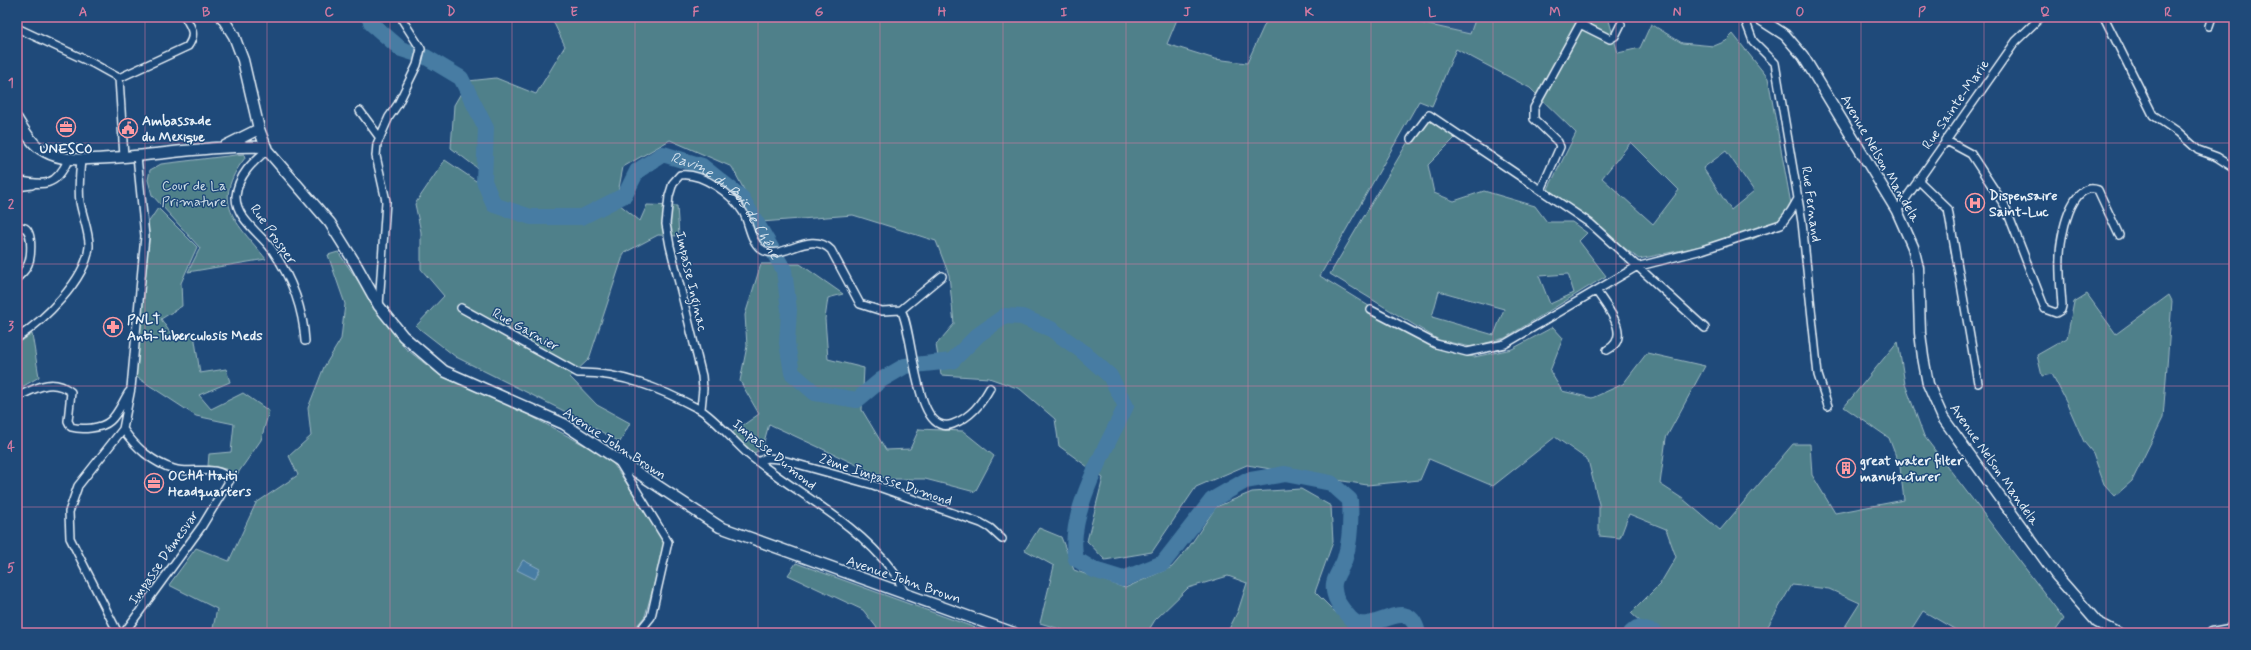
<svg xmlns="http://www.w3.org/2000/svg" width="2251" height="650" font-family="Mynerve,sans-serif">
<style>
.built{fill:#2e5686}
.green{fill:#50808a;stroke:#9cb8c1;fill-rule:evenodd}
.water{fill:#467ba3;stroke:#87aac5}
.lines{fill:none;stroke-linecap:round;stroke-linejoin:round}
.river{stroke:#467ba3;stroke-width:16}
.street-casing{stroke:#e8f1f8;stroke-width:10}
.secondary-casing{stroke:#e8f1f8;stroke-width:13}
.street{stroke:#1f4a7a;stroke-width:7}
.secondary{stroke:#1f4a7a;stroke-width:10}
.grid{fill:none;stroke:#d37aa2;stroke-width:1;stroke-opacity:0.55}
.labels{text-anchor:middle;stroke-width:3;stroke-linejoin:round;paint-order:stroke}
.street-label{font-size:14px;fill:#e8f1f8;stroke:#1f4a7a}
.poi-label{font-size:14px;font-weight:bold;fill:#e8f1f8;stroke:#1f4a7a;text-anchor:start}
.park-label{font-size:14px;fill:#d1e0e8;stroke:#1f4a7a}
.water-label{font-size:15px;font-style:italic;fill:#d0dfeb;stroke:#1f4a7a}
.neatline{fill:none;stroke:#d37aa2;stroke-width:1.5}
.grid-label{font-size:13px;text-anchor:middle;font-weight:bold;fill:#d37aa2}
</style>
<rect width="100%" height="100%" fill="#1f4a7a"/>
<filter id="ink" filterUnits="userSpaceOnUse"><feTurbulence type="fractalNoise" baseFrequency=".025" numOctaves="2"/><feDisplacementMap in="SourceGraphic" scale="8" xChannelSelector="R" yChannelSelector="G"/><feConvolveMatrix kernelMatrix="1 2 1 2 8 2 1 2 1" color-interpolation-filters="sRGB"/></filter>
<g filter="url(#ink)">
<!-- built -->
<path class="built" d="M1394 17H1476L1470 34Z"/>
<!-- green -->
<path class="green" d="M551 17H1178L1167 44 1215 59 1247 63 1268 17H1394L1470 34 1476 17H1608L1618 53 1640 48 1651 24 1682 43 1714 46 1726 41 1733 34 1768 78 1791 204 1779 226 1751 240 1716 243 1639 259 1548 189 1576 133 1530 88 1456 49 1432 106 1419 101 1320 276 1437 348 1474 357 1512 349 1553 327 1563 338 1550 371 1562 391 1592 398 1623 384 1647 353 1705 366 1666 438 1660 484 1683 499 1720 530 1793 444H1810L1812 475 1835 513 1904 500 1900 467 1889 438 1844 407 1898 341 1905 384 1924 436 2064 619 2054 633H1961L1923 611 1909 633H1841L1860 603 1829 589 1792 585 1764 633H1647L1643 624 1631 613 1660 584 1676 557 1666 529 1629 514 1620 538 1599 536V504L1588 460 1555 437 1493 486 1429 459 1420 480 1367 485 1247 465 1196 487 1152 552 1105 560 1087 541 1103 478 1059 446 1055 419 1020 389 989 378 941 375 936 345 954 324 949 275 936 241 853 215 761 222 732 167 670 140 623 167 618 193 580 213 532 212 498 200 485 174 451 148 454 105 468 81 496 78 536 94 565 46ZM1631 142 1679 190 1653 224 1602 178ZM1726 151 1754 191 1731 210 1703 168Z
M1423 116 1456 137 1428 165 1434 193 1454 201 1484 191 1535 206 1547 222H1572L1587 233 1579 241 1606 276 1505 338 1471 347 1439 340 1330 274ZM1568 274 1574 293 1550 304 1539 276ZM1439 291 1504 309 1494 335 1432 317Z
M244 154 245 158C210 203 236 222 266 259L188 272 200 248 152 195 148 180 150 170 161 164Z
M445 160 479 183 489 206 532 221 588 219 619 204 640 221 647 205 677 206 679 236 658 235 624 253 589 359 570 377 597 405 630 423 620 442 562 410 456 357 416 326 444 296 421 269V232L415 204Z
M158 208 197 247 181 283 182 306 161 319 173 337 194 334 200 373 226 369 230 382 199 395 211 409 243 393 269 411 261 440 236 476 226 469 208 466 209 454 231 452 234 424 196 416 135 376 149 239 148 223Z
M338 252 405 348 437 373 516 408 610 459 666 542 645 616 631 633H212L217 609 169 585 196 548 229 561 256 503 298 475 289 456 311 436 308 408 324 367 341 339 345 304 328 255Z
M761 264H800L843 294 828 298 825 319 828 359 864 368 862 410 886 450 910 449 919 429 963 431 994 456 975 492 925 479H887L769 424 762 449 754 453 732 433 759 414 740 381 747 346 745 315Z
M2087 294 2116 334 2169 295 2172 301 2163 418 2132 481 2115 496 2104 484 2093 453 2084 442 2066 401 2052 374 2042 376 2037 355 2067 338 2074 302Z
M32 334 39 377 17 390V344Z
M1301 489 1331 506 1333 542 1315 592 1352 629 1351 633H1227L1238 611 1247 583 1228 576 1188 588 1155 620 1147 633H1073L1040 623 1054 566 1025 550 1039 528 1061 537 1074 570 1125 588 1172 567 1189 547 1216 507 1252 492Z
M796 563 987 632 991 633H881L863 610 788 575Z"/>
<!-- water -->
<path class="water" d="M523 560 540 569 535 579 517 570Z"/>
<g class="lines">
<!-- river -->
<g class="river">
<path id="s1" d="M369 17 372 24 401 49 426 57 461 78 486 128 484 181 494 205 531 217H582L625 195 637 171 663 154 702 166 742 198 784 270 789 310 787 343 792 373 815 393 857 400 881 380 905 366 952 361 978 335 1005 316 1022 317 1051 329 1082 351 1110 376 1126 406C1108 444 1065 517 1076 559L1094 570 1123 579 1163 563 1212 500 1245 481 1285 474 1331 483 1350 500C1351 519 1351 539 1345 558 1343 566 1336 574 1334 583 1332 597 1341 608 1350 618 1370 641 1408 590 1418 633"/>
<path d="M1631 633 1637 628 1656 633"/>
</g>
<!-- street casing -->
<g class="street-casing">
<path id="street" d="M1744 17 1753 41 1775 63 1802 222 1818 375 1828 406
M2104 17 2153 115 2178 132 2198 150 2217 157 2234 168
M1580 24 1610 39 1615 36 1621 24
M2209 26 2212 17
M17 28 92 63 119 78 124 157
M119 78 188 46C196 35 192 28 185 17
M360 111 380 138
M1411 139 1429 115 1591 224 1705 328
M1945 140 1971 154 2005 206 2045 309 2056 313 2061 310 2062 306C2061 289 2059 272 2060 256 2060 237 2071 180 2098 190L2119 235
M267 150C253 162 238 175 236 196 235 218 262 235 273 251 292 279 303 308 305 341
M17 180C44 186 56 187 68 160
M1918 180 1948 209 1978 383
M17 187 32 185
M1541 190 1560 147 1558 142 1534 119V108L1584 17
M1897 211 2016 41 2041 17
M17 226 25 228C33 233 32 260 26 268 24 272 20 275 17 278
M1597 292C1607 307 1633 337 1607 350
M379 306 386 201 376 156 377 144 389 117 398 104 417 65 421 49 403 21
M461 308 578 373C621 372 661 389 699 409 714 417 734 442 748 454 795 493 854 520 892 570 898 577 901 586 905 594
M901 310C914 331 914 439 953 424 971 417 981 404 990 388
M1371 310 1436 344 1467 352 1505 344 1636 267 1702 250 1781 224 1791 211 1799 197
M17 338C43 321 86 280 89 247 90 234 82 215 80 202 78 188 80 173 81 159
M17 397C36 388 52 377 71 392L68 421 71 427C81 430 101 429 110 421 118 414 123 401 129 392
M701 409 703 389 702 376 670 246 666 224 669 196 673 183 680 175C702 172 732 194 743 212 749 222 750 240 760 248 780 265 808 228 831 250L860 304 882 311 901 310 942 276
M123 429C135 447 153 463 174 469 192 475 217 463 230 480L202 526 124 633
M619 462 668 542 651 617 638 633
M758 462 766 458 779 459 873 485 981 523 990 528 1002 539
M118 633 70 538 69 512 78 486 123 429 131 388 145 236 137 156"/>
</g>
<!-- secondary casing -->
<g class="secondary-casing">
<path id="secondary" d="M222 17 234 36 243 60 259 129 267 150 330 223 355 263 379 306 403 336 444 371 564 424 720 527 1014 633
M1757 17 1785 35 1803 56 1897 211 1913 247 1918 268 1920 333 1923 357 1928 384 1943 418 2056 575 2097 622 2118 633
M17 119C24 130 32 145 44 151 65 163 88 159 110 158 162 155 214 145 266 147
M225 146 259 129
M2212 633 2234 629"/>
</g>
<!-- street -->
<use href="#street" class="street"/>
<!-- secondary -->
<use href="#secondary" class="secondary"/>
</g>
</g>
<!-- grid -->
<path class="grid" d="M145 17V633M267 17V633M390 17V633M512 17V633M635 17V633M758 17V633M880 17V633M1003 17V633M1126 17V633M1248 17V633M1371 17V633M1493 17V633M1616 17V633M1739 17V633M1861 17V633M1984 17V633M2106 17V633M17 143H2234M17 264H2234M17 386H2234M17 507H2234"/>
<!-- icons -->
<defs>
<g id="office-ring" transform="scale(1)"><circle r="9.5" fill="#1f4a7a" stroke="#ff9aa2" stroke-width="1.5"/><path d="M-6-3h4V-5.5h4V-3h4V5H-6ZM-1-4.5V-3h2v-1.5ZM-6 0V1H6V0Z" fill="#ff9aa2"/></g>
<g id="civic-ring" transform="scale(1)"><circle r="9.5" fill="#1f4a7a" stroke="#ff9aa2" stroke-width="1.5"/><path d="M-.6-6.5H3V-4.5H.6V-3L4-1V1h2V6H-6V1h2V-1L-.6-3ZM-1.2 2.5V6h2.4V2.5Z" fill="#ff9aa2"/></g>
<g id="hospital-ring" transform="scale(1)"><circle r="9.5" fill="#1f4a7a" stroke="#ff9aa2" stroke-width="1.5"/><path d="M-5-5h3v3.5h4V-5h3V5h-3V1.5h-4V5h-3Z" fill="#ff9aa2"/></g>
<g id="pharmacy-ring" transform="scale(1)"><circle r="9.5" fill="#1f4a7a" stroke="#ff9aa2" stroke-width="1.5"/><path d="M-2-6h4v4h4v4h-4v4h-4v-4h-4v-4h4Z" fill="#ff9aa2"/></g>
<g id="building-ring" transform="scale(1)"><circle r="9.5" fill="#1f4a7a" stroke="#ff9aa2" stroke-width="1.5"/><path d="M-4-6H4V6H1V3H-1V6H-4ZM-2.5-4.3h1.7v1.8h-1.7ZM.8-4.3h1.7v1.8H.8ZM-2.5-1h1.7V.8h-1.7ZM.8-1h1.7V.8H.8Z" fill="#ff9aa2"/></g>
</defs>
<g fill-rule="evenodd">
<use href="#office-ring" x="66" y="127"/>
<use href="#civic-ring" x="128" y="128"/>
<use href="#hospital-ring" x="1975" y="203"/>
<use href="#pharmacy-ring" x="113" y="327"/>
<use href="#building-ring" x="1846" y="468"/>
<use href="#office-ring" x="154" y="483"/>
</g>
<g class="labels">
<!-- street labels -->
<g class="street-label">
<text transform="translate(1955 104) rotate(-55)" y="5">Rue Sainte-Marie</text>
<text transform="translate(1881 158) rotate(60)" y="5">Avenue Nelson Mandela</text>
<text transform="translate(1812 204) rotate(82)" y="5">Rue Fernand</text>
<text transform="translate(274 234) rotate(55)" y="5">Rue Prosper</text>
<text transform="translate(692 281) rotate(77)" y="5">Impasse Inginac</text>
<text transform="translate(526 329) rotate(29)" y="5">Rue Garnier</text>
<text transform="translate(615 443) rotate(33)" y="5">Avenue John Brown</text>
<text transform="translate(775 454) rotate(39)" y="5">Impasse Dumond</text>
<text transform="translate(1995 464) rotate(55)" y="5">Avenue Nelson Mandela</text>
<text transform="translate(886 479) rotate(18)" y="5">2ème Impasse Dumond</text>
<text transform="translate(163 557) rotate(-55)" y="5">Impasse Démesvar</text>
<text transform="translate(904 579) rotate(19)" y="5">Avenue John Brown</text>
</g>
<!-- poi labels -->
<g class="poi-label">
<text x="142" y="125">Ambassade<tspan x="142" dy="16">du Mexique</tspan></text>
<text x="66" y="153" text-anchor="middle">UNESCO</text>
<text x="1989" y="200">Dispensaire<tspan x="1989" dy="16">Saint-Luc</tspan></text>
<text x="127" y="324">PNLT<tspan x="127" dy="16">Anti-Tuberculosis Meds</tspan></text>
<text x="1860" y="465">great water filter<tspan x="1860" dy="16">manufacturer</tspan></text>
<text x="168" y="480">OCHA Haiti<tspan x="168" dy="16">Headquarters</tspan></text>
</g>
<!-- park labels -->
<g class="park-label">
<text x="194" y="190">Cour de La<tspan x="194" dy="16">Primature</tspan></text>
</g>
<!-- water labels -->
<g class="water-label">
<text dy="5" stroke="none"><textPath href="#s1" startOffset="529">Ravine du Bois de Chêne</textPath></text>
</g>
</g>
<!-- margin -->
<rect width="2251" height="650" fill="none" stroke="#1f4a7a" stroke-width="44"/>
<rect x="22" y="22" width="2207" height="606" class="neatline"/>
<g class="grid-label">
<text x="83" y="16">A</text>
<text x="206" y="16">B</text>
<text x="329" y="16">C</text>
<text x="451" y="16">D</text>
<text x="574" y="16">E</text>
<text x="696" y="16">F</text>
<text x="819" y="16">G</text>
<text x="942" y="16">H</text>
<text x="1064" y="16">I</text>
<text x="1187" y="16">J</text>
<text x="1309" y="16">K</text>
<text x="1432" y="16">L</text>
<text x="1555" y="16">M</text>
<text x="1677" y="16">N</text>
<text x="1800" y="16">O</text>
<text x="1922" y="16">P</text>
<text x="2045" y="16">Q</text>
<text x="2168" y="16">R</text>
<text x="11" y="87">1</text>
<text x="11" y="208">2</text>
<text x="11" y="330">3</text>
<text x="11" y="451">4</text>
<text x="11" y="572">5</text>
</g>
</svg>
